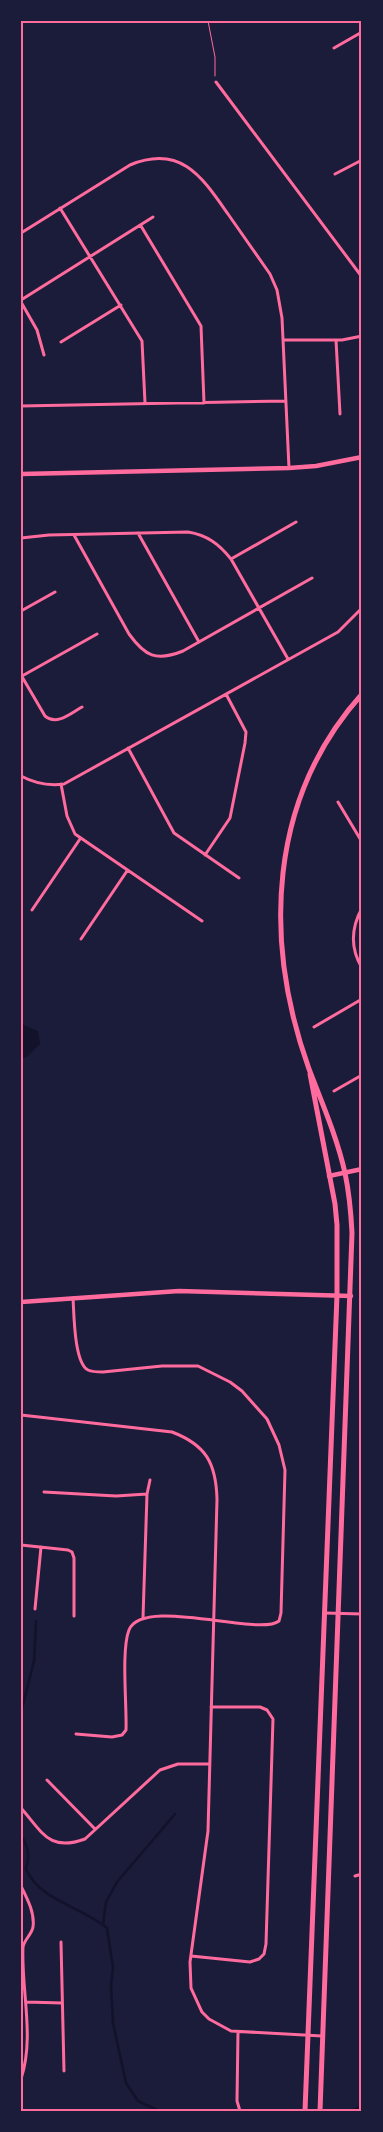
<svg xmlns="http://www.w3.org/2000/svg" width="383" height="2132" font-family="Raleway,sans-serif">
<style>
.water{fill:#12122b}
.lines{fill:none;stroke-linecap:round;stroke-linejoin:round}
.stream{stroke:#12122b;stroke-width:2.5}
.path{stroke:#ff6b9d;stroke-width:1}
.minor{stroke:#ff6b9d;stroke-width:3}
.tertiary{stroke:#ff6b9d;stroke-width:4.5}
.secondary{stroke:#ff6b9d;stroke-width:5}
.neatline{fill:none;stroke:#ff6b9d;stroke-width:2}
</style>
<rect width="100%" height="100%" fill="#1b1b3a"/>
<!-- water -->
<path class="water" d="M21 1024 38 1031 40 1044 27 1057 21 1058Z"/>
<g class="lines">
<!-- stream -->
<path class="stream" d="M21 1713 34 1661 36 1621
M21 1836C28 1845 30 1857 26 1869 40 1901 81 1906 107 1928L113 1968 111 1986 113 2023 126 2083 138 2101 159 2111
M103 1925 106 1902 117 1882 175 1814
M353 2111 362 2105"/>
<!-- path -->
<path class="path" d="M208 21 215 57V76"/>
<!-- minor -->
<path class="minor" d="M334 48 362 32
M216 82 362 277
M335 174 362 160
M60 208 142 341 145 403
M141 226 201 326 204 403
M21 233 130 165C181 144 202 177 228 214 242 234 256 254 270 274L277 290 282 318 289 468
M21 300 153 217
M21 302 37 330 44 355
M283 340H342L362 336
M336 340 340 414
M61 342 121 305
M21 406 286 401
M138 533 199 642
M74 535 129 634C145 656 156 662 183 651L312 578
M21 538 49 535 188 532C207 535 219 544 231 559L288 659
M231 559 296 522
M21 611 55 592
M21 675 45 716C57 726 71 713 82 707
M22 676 97 634
M128 748 174 833 239 878
M21 776C34 783 49 786 64 784L338 632 362 608
M61 784 67 816 75 834 202 921
M338 802 362 842
M205 855 230 818 245 743 246 732 226 694
M362 908C351 928 350 948 362 968
M32 910 80 839
M81 939 127 871
M314 1027 362 999
M334 1091 362 1075
M73 1298C74 1313 74 1363 88 1370 92 1372 98 1372 103 1372L162 1366H198L230 1382 242 1391 267 1419 279 1445 285 1470 281 1613 279 1621C259 1637 143 1596 129 1630 121 1650 127 1706 126 1730L122 1735 112 1737 76 1734
M21 1415 172 1432C206 1445 216 1463 217 1499L208 1831 190 1962 191 1988 202 2012 209 2019 231 2031 322 2036
M44 1492 116 1496 147 1494
M21 1545 68 1550 72 1552 74 1558V1616
M35 1609 41 1547
M325 1613 362 1614
M143 1618 147 1494 150 1480
M47 1780 95 1829
M21 1808C43 1833 49 1852 85 1839L160 1770 178 1764H209
M355 1876 362 1874
M21 1886C27 1898 35 1913 33 1927 32 1934 24 1940 23 1947 21 1990 35 2037 21 2079
M61 1942 64 2071
M191 1956 250 1962 259 1959 264 1954 266 1944 273 1719 267 1710 260 1707H211
M26 2002 62 2003
M238 2032 237 2101 240 2111"/>
<!-- tertiary -->
<path class="tertiary" d="M21 474 289 468 316 466 362 457
M329 1176 362 1169
M21 1302 179 1291 351 1296"/>
<!-- secondary -->
<path class="secondary" d="M305 2111 337 1295V1225L335 1204 310 1074
M320 2111 352 1233C351 1213 349 1192 345 1173 337 1137 322 1103 309 1069 263 941 268 799 362 694"/>
</g>
<!-- border -->
<rect width="383" height="2132" fill="none" stroke="#1b1b3a" stroke-width="45"/>
<rect x="22" y="22" width="338" height="2088" class="neatline"/>
</svg>
